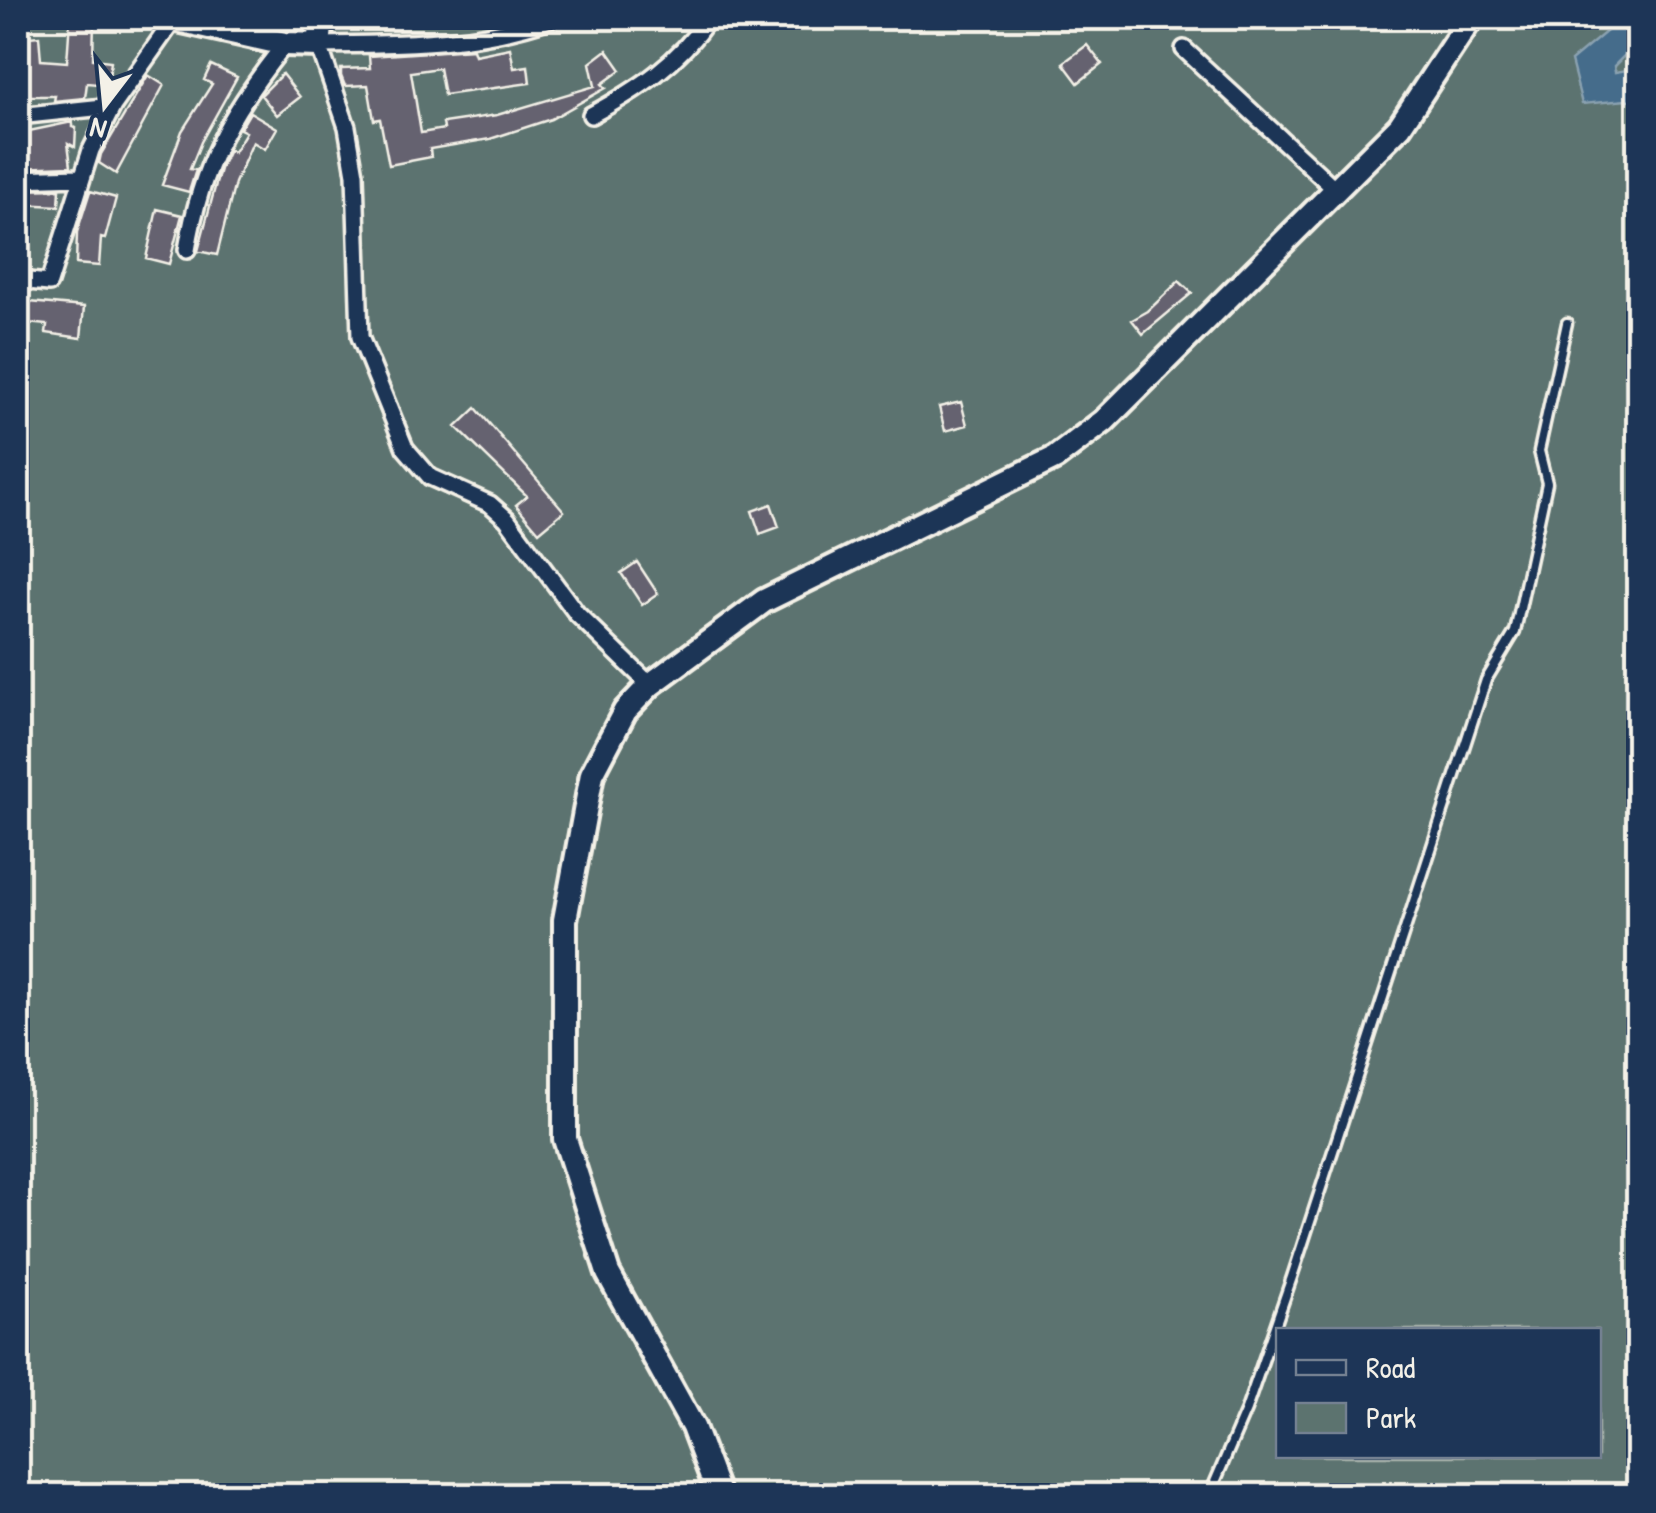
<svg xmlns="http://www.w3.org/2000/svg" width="1656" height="1513" font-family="'Patrick Hand',sans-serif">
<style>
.green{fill:#5c736f;stroke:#a8b2ac;stroke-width:2.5;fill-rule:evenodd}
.water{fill:#446c8b;stroke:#8aa1b0;stroke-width:2.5}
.building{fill:#656270;stroke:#f4f1e8;stroke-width:2.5}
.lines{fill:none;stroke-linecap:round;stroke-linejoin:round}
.lane-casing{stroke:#f4f1e8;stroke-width:15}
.street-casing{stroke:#f4f1e8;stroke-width:22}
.secondary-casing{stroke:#f4f1e8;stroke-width:30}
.lane{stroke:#1d3557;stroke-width:8}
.street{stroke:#1d3557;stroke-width:15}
.secondary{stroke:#1d3557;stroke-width:22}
</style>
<rect width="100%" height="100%" fill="#1d3557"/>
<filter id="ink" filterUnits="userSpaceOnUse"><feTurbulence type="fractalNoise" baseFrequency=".01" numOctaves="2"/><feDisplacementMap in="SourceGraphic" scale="20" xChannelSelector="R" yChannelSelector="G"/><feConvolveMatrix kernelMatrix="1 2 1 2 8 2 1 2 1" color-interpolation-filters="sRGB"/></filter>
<g filter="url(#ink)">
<!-- green -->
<path class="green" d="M18 18H1638V1495H18ZM1278 1330H1598V1456H1278Z"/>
<!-- water -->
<path class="water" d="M1611 18H1638V42L1614 66 1615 72 1638 68V99L1582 104 1571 61 1613 26Z"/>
<!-- building -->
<path class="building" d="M70 19 94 20 93 59 111 61 108 85 87 83 85 98 54 101 55 96H18V38L39 36 41 60 67 62Z
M1087 45 1102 64 1078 83 1063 63Z
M510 48 514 68 528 66 530 83 444 95 439 68 411 72 421 133 444 129 443 123 497 115 595 86 590 63 607 50 621 70 602 84 606 88 551 119 490 139 430 149 431 157 389 165 380 119 374 120 368 85 345 86 341 76V69L370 68 369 56 473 49 475 55Z
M211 65 237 77 201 142 190 169 196 170 189 192 162 185 182 131 212 84 204 80Z
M282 74 300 97 277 115 261 95Z
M148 75 164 85 116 174 99 163 101 154Z
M250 112 277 128 265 149 253 142 235 183 217 255 198 251 220 169 229 150 234 152 246 132 240 129Z
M72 122V127L76 128 75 147 68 143 71 166 18 168V155L28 154 29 131Z
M60 189 59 206 18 204V190Z
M90 191 116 198 105 239 101 238 99 266 76 264 77 232Z
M157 209 182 215 169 264 146 258Z
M1179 281 1192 293 1143 334 1132 320 1148 311Z
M18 301 84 307 81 338 46 333 47 325 18 322Z
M961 402 967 425 945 431 939 407Z
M476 408 564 511 539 532 516 505 527 496 456 427Z
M771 504 779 527 760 534 752 511Z
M637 562 658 594 642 605 621 573Z"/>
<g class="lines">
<!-- lane casing -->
<g class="lane-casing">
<path id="lane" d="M1209 1496 1246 1410 1292 1277 1486 680 1515 632 1547 483 1539 451 1567 323"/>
</g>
<!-- street casing -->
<g class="street-casing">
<path id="street" d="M553 18C478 45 399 44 319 45L347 127 355 174 360 337 405 448 430 477 490 504 507 519 577 614 650 685
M1184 49 1336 190
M591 115C639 89 678 63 709 18
M18 116 113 106
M18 179 80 177
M187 250C201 164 231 111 285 44
M18 280 49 283 91 150 113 106 175 18"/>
</g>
<!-- secondary casing -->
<g class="secondary-casing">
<path id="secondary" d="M169 18 285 44 319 45 322 18
M719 1496 693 1427 608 1273 565 1139V920L592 774 625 711 650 685 764 601 1055 458 1104 421 1400 126 1471 18"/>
</g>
<!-- lane -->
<use href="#lane" class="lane"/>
<!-- street -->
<use href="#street" class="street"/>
<!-- secondary -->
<use href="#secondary" class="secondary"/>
</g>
</g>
<!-- margin -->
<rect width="1656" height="1513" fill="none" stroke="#1d3557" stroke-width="60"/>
<rect x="30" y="30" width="1596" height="1453" fill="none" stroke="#f4f1e8" stroke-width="4" filter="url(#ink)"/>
<!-- legend -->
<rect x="1276" y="1328" width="325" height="130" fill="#1d3557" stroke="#738091" stroke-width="2.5"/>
<rect x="1296" y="1360" width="50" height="15" fill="#1d3557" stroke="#738091" stroke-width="2.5"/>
<text x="1366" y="1378" font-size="30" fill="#f4f1e8">Road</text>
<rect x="1296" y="1403" width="50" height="30" fill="#5c736f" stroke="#738091" stroke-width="2.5"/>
<text x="1366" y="1428" font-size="30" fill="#f4f1e8">Park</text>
<!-- north arrow -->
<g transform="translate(105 105) rotate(196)" stroke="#1d3557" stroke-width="8" paint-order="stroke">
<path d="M0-8L18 38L0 25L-18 38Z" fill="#f4f1e8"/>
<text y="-15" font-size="28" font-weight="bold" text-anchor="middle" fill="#f4f1e8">N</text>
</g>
</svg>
